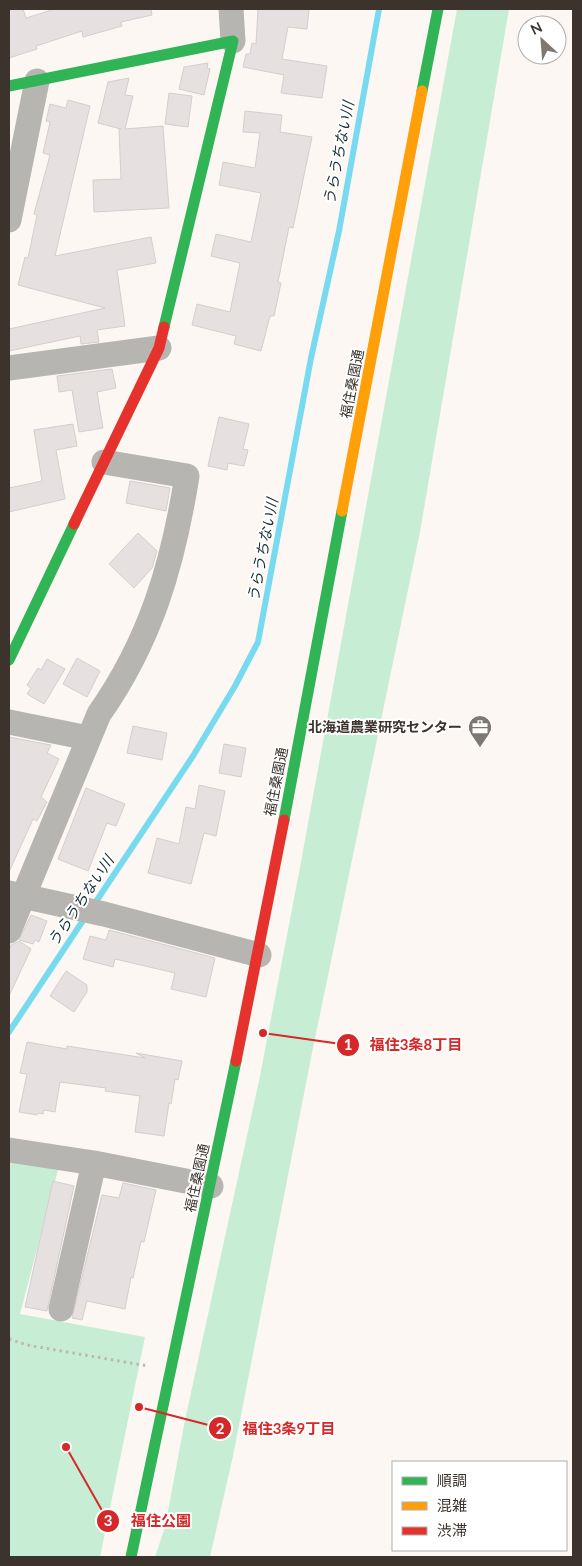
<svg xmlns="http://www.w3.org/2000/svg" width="582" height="1566" font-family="Lato,'Noto Sans JP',sans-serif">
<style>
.green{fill:#c7eed5}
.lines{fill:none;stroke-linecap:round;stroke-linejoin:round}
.stream{stroke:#78daef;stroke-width:6}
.building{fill:#e7e0e1;stroke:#d4cecf}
.path{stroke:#bbb8b5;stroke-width:3;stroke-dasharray:2.5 4;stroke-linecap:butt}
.street{stroke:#b6b5b1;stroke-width:25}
.fast{stroke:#30b455;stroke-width:11}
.slow{stroke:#ff9f0a;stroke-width:11}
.jam{stroke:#e5322d;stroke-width:11}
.labels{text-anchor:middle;stroke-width:4;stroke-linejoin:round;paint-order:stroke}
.street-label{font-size:14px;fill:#3c332c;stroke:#fff}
.poi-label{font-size:14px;font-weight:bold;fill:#3c332c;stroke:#fff;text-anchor:end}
.water-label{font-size:15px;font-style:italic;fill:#162d33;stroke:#fff}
.leader{fill:none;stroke:#d62828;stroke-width:2}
.callout-dot{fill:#d62828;stroke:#fff;stroke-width:2}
.mark-label{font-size:15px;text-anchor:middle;font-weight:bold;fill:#fff}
.callout-label{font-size:15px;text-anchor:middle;font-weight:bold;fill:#d62828;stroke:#fff;stroke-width:4;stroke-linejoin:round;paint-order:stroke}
</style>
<rect width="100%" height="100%" fill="#fcf7f2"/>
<!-- green -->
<path class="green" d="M457 9H509L420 532 312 1053 233 1456 210 1557H155L165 1527 185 1420 260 1076 301 862Z
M9 1160 58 1170 20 1314 145 1337 100 1557H9Z"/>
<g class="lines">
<!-- stream -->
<path class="stream" d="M93 906 193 756 235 686 258 642 311 358 339 231 379 9
M9 1032 86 916"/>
</g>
<!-- building -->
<path class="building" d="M9 9H23L26 18 55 9H151L152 15 121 22 122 26 83 37 82 31 36 46 37 49 9 58Z
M258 9H309L307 29 288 27 282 59 327 66 322 98 281 93 284 75 243 67 246 54H250L252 43 256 44Z
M208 63 207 68 210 69 204 95 179 89 184 67Z
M129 78 125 95 133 96 125 129 163 126 169 208 94 212 93 180 121 179 119 129H121L98 123 108 82Z
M169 93 192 96 188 127 165 124Z
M68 100 90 106 55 256 151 237 156 263 117 270 125 326 97 330 99 342 81 344 80 336 9 351V329L105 308 18 285 25 257 28 258 37 215 34 214 50 155 43 153 50 122 46 121 50 104 66 108Z
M245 111 282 115 280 132 312 137 293 228 289 227 278 282 281 283 274 316H270L261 351 234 344 236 336 192 325 197 304 230 312 240 263 211 256 216 234 251 242 261 193 219 185 223 162 255 168 260 133 243 132Z
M112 369 116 388 97 392 103 428 79 432 72 390 59 392 57 376Z
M219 417 249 424 243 449 248 450 244 466 228 463 227 470 208 466Z
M73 424 77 446 56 450 65 499 9 512V488L42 481 34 430Z
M130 481 170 488 166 511 126 503Z
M138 533 157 551 152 568 134 588 109 564Z
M77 658 100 671 87 697 63 684Z
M47 659 65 669 44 704 27 694 31 688 27 685 38 668 41 670Z
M133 726 167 733 162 760 127 753Z
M9 737 51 745 47 753 59 759 41 797 47 802 37 821 33 819 9 872Z
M224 744 246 748 241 777 219 773Z
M199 785 225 791 216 836 204 833 191 884 148 873 157 838 179 844 186 807 195 809Z
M86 788 125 804 116 826 107 823 88 871 58 859Z
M31 915 47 921 39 942 35 940 33 944 19 940Z
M109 930 215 958 206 997 171 989 175 973 115 959 113 967 83 959 90 936 106 940Z
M19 941 31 949 9 996V951L11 945Z
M66 971 87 985V992L74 1012 50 996Z
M27 1042 67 1049V1046L145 1058 136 1053 182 1061 178 1080 175 1079 171 1104 169 1103 164 1136 135 1132 140 1096 105 1091 106 1088 60 1082 55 1112 44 1110 43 1114 38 1113 37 1115 19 1112 27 1074 20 1073Z
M53 1181 74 1186 47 1311 25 1307Z
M123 1183 156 1190 144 1242 141 1241 133 1278 131 1277 125 1309 87 1301 82 1320 72 1318 102 1195 119 1198Z"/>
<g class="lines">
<!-- path -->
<path class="path" d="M9 1339 27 1345 148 1366"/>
<!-- street -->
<path class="street" d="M231 9 233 41
M9 220 37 81
M9 368 159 348
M9 722 88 738
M9 893 104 914 259 955
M9 931 99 714C151 640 173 564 187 476L104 462
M9 1150 94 1163 211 1186
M61 1309 94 1163"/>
<!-- fast -->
<path class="fast" d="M9 86 233 41 164 327
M422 91 438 9
M9 660 74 524
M284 820 342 511
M131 1557 236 1061"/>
<!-- slow -->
<path class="slow" d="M342 511 422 91"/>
<!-- jam -->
<path class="jam" d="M74 524 159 348 164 327
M236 1061 284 820"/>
</g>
<!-- icons -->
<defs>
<g id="office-pin" transform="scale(1.25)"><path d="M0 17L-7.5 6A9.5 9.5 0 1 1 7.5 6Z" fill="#7f7871" stroke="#fff"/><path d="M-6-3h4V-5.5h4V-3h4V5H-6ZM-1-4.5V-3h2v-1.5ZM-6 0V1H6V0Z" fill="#fff"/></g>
</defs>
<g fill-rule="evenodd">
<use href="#office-pin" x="480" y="727"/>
</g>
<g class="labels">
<!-- street labels -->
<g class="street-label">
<text transform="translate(352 384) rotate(-79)" y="5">福住桑園通</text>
<text transform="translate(276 782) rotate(-79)" y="5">福住桑園通</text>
<text transform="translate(197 1178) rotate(-78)" y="5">福住桑園通</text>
</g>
<!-- poi labels -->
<g class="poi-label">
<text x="462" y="732">北海道農業研究センター</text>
</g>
<!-- water labels -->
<g class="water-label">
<text transform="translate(339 153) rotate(-79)" y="5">うらうちない川</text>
<text transform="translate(263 550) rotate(-79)" y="5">うらうちない川</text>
<text transform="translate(81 901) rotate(-56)" y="5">うらうちない川</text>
</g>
</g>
<!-- callouts -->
<path class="leader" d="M263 1033L348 1045M139 1407L220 1428M66 1447L108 1521"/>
<g class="callout-dot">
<circle cx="263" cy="1033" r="5"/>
<circle cx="139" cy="1407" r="5"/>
<circle cx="66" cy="1447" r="5"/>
<circle cx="348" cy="1045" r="12"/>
<circle cx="220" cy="1428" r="12"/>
<circle cx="108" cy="1521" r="12"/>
</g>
<g class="mark-label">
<text x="348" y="1050">1</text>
<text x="220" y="1434">2</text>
<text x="108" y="1526">3</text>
</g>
<g class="callout-label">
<text x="416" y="1050">福住3条8丁目</text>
<text x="289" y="1434">福住3条9丁目</text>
<text x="161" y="1526">福住公園</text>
</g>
<!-- border -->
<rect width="582" height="1566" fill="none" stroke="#3c332c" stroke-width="20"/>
<!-- legend -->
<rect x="392" y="1461" width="175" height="90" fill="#ffffff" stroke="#b1adab"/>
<rect x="402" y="1477" width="25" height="8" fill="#30b455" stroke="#b1adab"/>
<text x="437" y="1486" font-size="15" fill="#3c332c">順調</text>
<rect x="402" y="1502" width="25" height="8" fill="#ff9f0a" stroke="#b1adab"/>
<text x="437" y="1511" font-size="15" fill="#3c332c">混雑</text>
<rect x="402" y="1527" width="25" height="8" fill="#e5322d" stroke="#b1adab"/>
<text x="437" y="1536" font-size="15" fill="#3c332c">渋滞</text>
<!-- north arrow -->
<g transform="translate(542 40) rotate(334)"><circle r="24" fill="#ffffff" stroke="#b1adab"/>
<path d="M0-4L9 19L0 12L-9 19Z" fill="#7f7871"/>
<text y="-8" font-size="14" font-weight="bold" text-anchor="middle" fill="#3c332c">N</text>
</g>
</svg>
